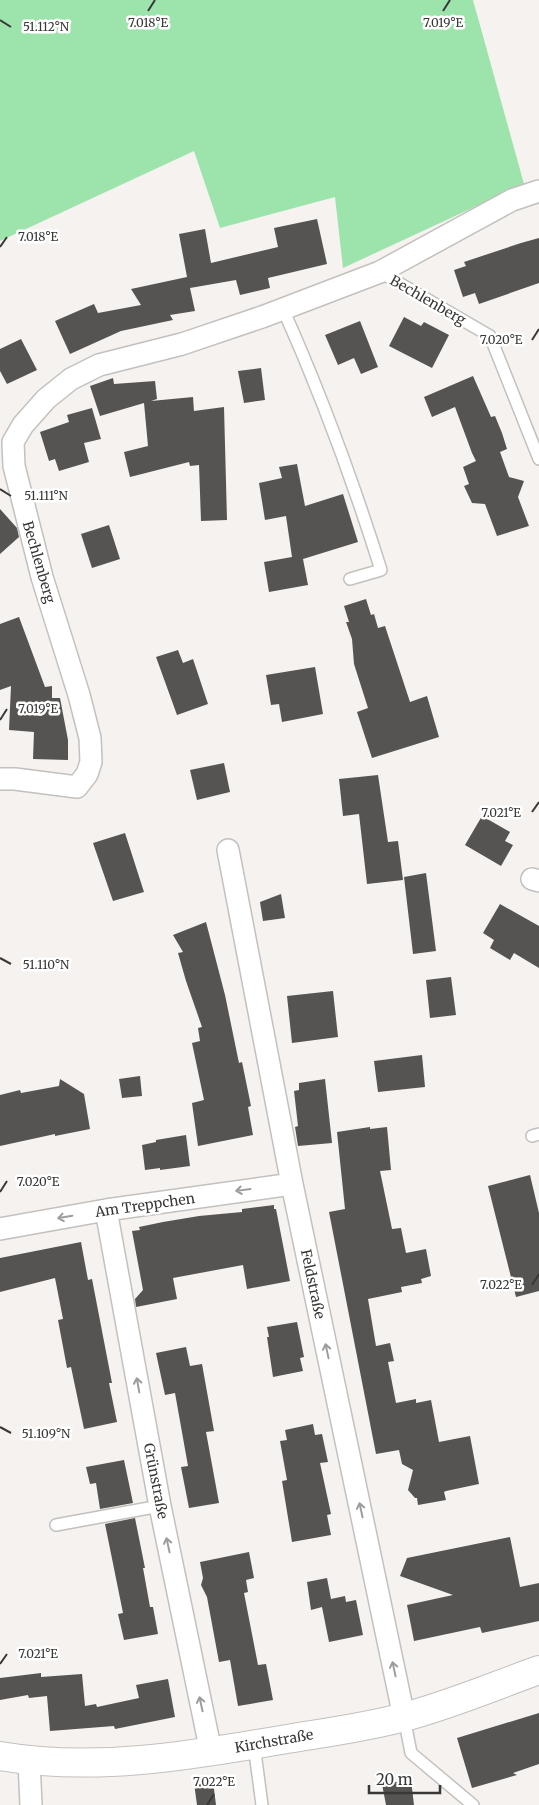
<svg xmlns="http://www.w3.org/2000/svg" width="539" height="1805" font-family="Merriweather,serif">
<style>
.green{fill:#9ce4ab}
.building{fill:#565452}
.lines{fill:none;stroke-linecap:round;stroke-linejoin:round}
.service-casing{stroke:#c3c1be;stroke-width:14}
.minor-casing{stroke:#c3c1be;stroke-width:24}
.tertiary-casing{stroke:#c3c1be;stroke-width:30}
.service{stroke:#fff;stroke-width:11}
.minor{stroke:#fff;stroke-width:21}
.tertiary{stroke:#fff;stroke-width:28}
.oneway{stroke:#9c9c9b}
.ticks{fill:none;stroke:#393837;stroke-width:2}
.labels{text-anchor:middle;stroke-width:5;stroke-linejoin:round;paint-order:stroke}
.street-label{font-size:14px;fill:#393837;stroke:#fff}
.ticks-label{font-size:12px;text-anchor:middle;fill:#393837;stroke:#fff;stroke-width:5;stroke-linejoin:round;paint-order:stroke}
</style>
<rect width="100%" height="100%" fill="#f5f2f0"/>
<!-- green -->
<path class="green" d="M0 0H473L524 184 343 268 335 197 220 228 194 151 0 241Z"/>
<!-- building -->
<path class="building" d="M317 219 327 264 268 278 270 288 240 295 236 280 190 288 195 311 170 315 173 320 121 331 70 354 55 321 94 304 98 313 141 305 131 289 187 277 179 234 205 229 211 263 278 247 274 228Z
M539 238V283L479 304 475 293 463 297 454 270 466 266 464 262 521 243Z
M404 317 421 326 424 322 449 335 432 368 389 346Z
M360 321 378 367 361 374 354 358 338 365 325 335Z
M21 339 37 370 7 384 0 371V349Z
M261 368 265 400 244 403 238 371Z
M473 376 491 417 495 416 502 433 507 449 500 452 509 477 524 481 518 497 529 526 497 536 485 504 472 503 464 486 469 484 463 467 476 461 472 453 455 407 432 417 424 397Z
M113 378 114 384 155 381 157 399 151 401 193 397 194 411 224 407 227 520 201 521 199 465 190 466 189 462 130 477 124 452 148 446 144 403 100 416 90 386Z
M92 408 101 439 84 443 89 462 59 471 55 459 49 461 40 432 69 422 67 415Z
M297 464 305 506 343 494 358 542 303 559 308 585 269 592 264 562 292 557 286 516 265 520 259 483 282 478 279 467Z
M0 509 17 528 19 537 0 554Z
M109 525 120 559 92 568 81 534Z
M366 599 371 615 374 614 378 628 385 626 410 702 427 696 439 737 372 758 357 712 368 708 354 664 352 639 346 622H349L344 606Z
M19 617 45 687 52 686V698H60L68 740V760L33 759 34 732 9 730 11 686 0 690V624Z
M178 650 183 663 193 659 208 704 177 715 156 657Z
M315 667 323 714 282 722 279 704 271 705 266 675Z
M224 763 230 792 197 800 190 770Z
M378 775 388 842 398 841 403 880 367 884 359 814 343 816 339 779Z
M482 816 510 832 505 841 513 845 501 866 465 845Z
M125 833 144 892 113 901 93 843Z
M426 873 436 951 413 954 404 877Z
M281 894 285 918 263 921 260 902Z
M500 904 539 926V968L514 953 510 960 490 948 494 940 483 933Z
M206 922 225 995 239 1063 242 1062 251 1106 248 1107 253 1135 198 1146 192 1103 204 1100 192 1043 200 1041 198 1028 202 1027 186 981 178 953 183 952 173 935Z
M451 977 456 1015 430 1018 426 980Z
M333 991 338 1037 292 1043 287 996Z
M422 1055 425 1087 378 1092 374 1061Z
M140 1076 142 1096 122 1098 119 1079Z
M60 1079 84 1094 90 1129 55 1136V1134L0 1146V1095L20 1090 21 1093 59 1086Z
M325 1079 332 1143 298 1146 295 1127 298 1126 294 1091 299 1090V1083Z
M370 1127V1129L387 1127 391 1170 380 1171 392 1229 401 1228 406 1253 426 1249 431 1276 421 1279 422 1283 401 1287 402 1292 368 1299 376 1346 390 1343 394 1361 388 1362 396 1403 416 1399V1403L431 1400 439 1442 470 1436 479 1484 446 1491 444 1492 446 1500 418 1505 417 1498H415L408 1490 413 1470 402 1464 399 1450 376 1454 329 1212 345 1209 337 1132Z
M186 1135 190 1166 160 1170V1168L145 1170 142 1145 156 1142V1140Z
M530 1175 539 1213V1291L516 1297 488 1186Z
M274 1205V1209H276L290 1281 247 1289 243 1265 173 1278 177 1299 136 1307 135 1299 143 1290 132 1231 140 1230 139 1227 163 1222 199 1216 242 1212V1209Z
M81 1242 88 1280 92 1279 112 1383H109L117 1422 84 1429 71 1367 67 1368 58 1320 63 1319 55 1278 0 1292V1258Z
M297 1322 304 1357 300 1358 303 1371 273 1377 267 1337H269L267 1327Z
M186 1347 190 1366 202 1364 214 1431 206 1432 219 1503 189 1508 181 1467 188 1466 175 1393 165 1395 156 1353Z
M313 1424 315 1435 322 1434 328 1462 320 1463 331 1514 327 1515 331 1535 292 1542 282 1481 287 1480 280 1441 287 1440 285 1430Z
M124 1460 133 1503 100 1509 96 1483 90 1484 86 1467Z
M135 1518 145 1568H143L150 1607H153L158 1634 124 1640 118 1614 123 1613 105 1524Z
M510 1537 520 1587 539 1583V1621L482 1633 480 1627 414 1641 407 1605 453 1595 400 1576 407 1558Z
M249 1552 254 1578 246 1580 248 1592 244 1593 258 1665 266 1664 273 1700 238 1706 230 1660 219 1662 207 1597 201 1585 203 1578 200 1562Z
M327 1578 331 1599 345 1596 346 1602 356 1600 363 1635 329 1642 322 1607 311 1610 307 1582Z
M41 1673V1677L82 1674 85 1706 96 1704 97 1707 139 1698 136 1685 168 1679 175 1717 115 1729 114 1726 50 1731 47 1696 29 1698 28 1695 0 1700V1678Z
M539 1713V1764L513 1773 517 1775 472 1788 457 1738Z
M411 1780 414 1805H386L382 1784Z
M213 1781 216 1805H197L194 1783Z"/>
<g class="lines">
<!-- service casing -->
<g class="service-casing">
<path id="service" d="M380 272 490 336 539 459
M283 309C321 394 353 481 381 570L350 579
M532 1136 539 1134
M56 1525 160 1506
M404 1717 411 1753 473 1805
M254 1745 262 1805"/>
</g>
<!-- minor casing -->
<g class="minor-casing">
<path id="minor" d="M0 779H15L77 787 87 774 91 762 90 738 79 695 42 577 14 466 13 442 23 425 46 399 71 379 99 365 182 344 262 317 380 272 512 200 539 191
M228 850 292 1184 404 1717
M532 879 539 881
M106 1210 160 1506 211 1752
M0 1229 106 1210 292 1184
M29 1761 31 1805"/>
</g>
<!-- tertiary casing -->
<g class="tertiary-casing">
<path id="tertiary" d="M0 1756C94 1772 188 1756 281 1740 322 1733 364 1728 404 1717 450 1705 494 1686 539 1670"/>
</g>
<!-- service -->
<use href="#service" class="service"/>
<!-- minor -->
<use href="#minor" class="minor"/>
<!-- tertiary -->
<use href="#tertiary" class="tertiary"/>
</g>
<!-- one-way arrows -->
<defs><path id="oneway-shaft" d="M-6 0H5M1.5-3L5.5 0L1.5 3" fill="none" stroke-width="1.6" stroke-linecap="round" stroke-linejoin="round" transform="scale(1.25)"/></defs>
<g class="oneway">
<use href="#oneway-shaft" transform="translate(243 1190) rotate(172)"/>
<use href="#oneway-shaft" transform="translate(65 1217) rotate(170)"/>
<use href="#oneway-shaft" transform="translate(327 1351) rotate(-102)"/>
<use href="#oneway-shaft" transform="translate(138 1385) rotate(-100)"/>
<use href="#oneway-shaft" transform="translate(361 1510) rotate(-102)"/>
<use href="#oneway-shaft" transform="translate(168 1545) rotate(-102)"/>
<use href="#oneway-shaft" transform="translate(394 1669) rotate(-102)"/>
<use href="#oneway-shaft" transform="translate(201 1704) rotate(-102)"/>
</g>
<!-- ticks -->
<path class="ticks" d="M148 11 155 0M443 11 450 0M0 20 11 27M0 247 7 237M532 340 539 329M0 489 11 496M0 720 7 709M532 812 539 802M0 958 11 964M0 1192 7 1181M532 1285 539 1274M0 1427 11 1433M0 1664 7 1654M207 1805 214 1794"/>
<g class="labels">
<!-- street labels -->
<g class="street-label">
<text transform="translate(428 300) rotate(30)" y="5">Bechlenberg</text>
<text transform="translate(39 562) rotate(74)" y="5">Bechlenberg</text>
<text transform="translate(145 1205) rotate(-8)" y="5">Am Treppchen</text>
<text transform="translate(313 1284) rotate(78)" y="5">Feldstraße</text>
<text transform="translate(156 1481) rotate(79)" y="5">Grünstraße</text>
<text transform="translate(274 1741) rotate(-10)" y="5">Kirchstraße</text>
</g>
</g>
<g class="ticks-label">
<text x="148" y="27">7.018°E</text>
<text x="443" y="27">7.019°E</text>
<text x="46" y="31">51.112°N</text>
<text x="38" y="241">7.018°E</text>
<text x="501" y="344">7.020°E</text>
<text x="46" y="500">51.111°N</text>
<text x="38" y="713">7.019°E</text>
<text x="501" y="817">7.021°E</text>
<text x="46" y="969">51.110°N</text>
<text x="38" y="1186">7.020°E</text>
<text x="501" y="1289">7.022°E</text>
<text x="46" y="1438">51.109°N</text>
<text x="38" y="1658">7.021°E</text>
<text x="214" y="1786">7.022°E</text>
</g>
<!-- scale -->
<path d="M369 1785v8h71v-8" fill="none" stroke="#393837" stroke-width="2.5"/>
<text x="376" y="1785" font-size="15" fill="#393837" stroke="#ffffff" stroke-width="4" paint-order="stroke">20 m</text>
</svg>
